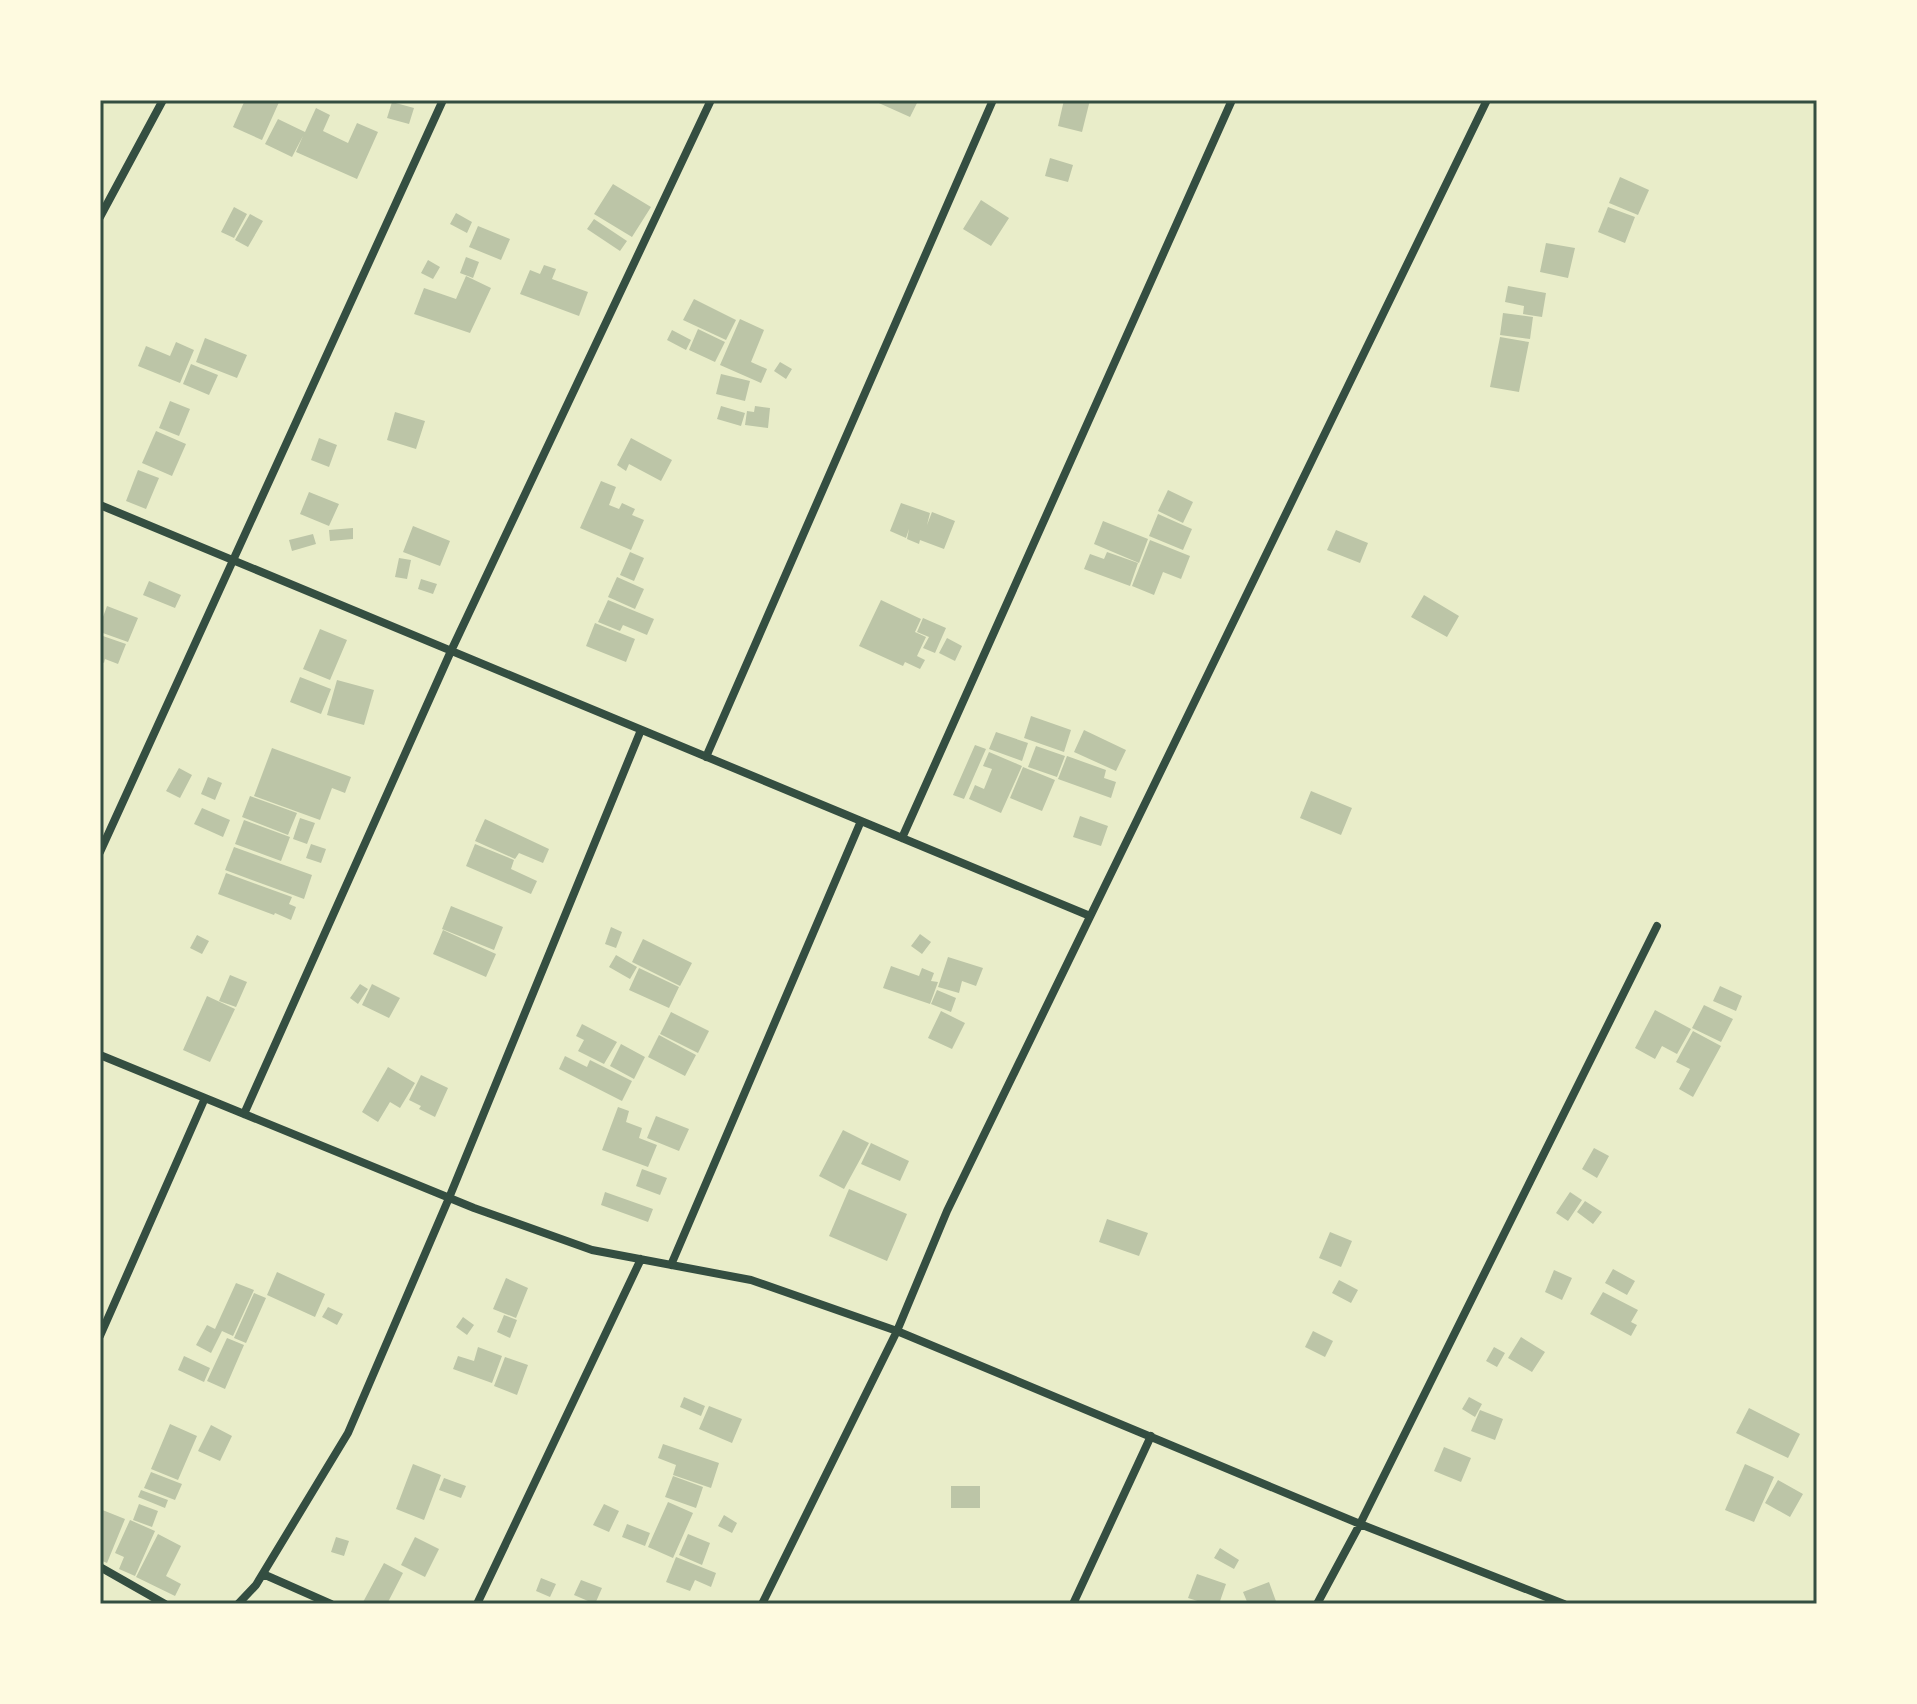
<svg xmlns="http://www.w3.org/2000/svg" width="1917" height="1704" font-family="'Fira Sans',sans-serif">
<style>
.building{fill:#bcc5a7}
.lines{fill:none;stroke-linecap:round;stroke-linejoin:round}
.minor{stroke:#344e41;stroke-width:8}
.neatline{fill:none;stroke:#344e41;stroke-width:3}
</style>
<rect width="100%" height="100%" fill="#e9edc9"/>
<!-- building -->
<path class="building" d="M245 100H280L262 140 233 127Z
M872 100H911L917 103 910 117Z
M1064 100H1090L1082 132 1058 126Z
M392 102 414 108 409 124 387 118Z
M316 108 330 115 323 131 348 143 357 123 378 132 357 179 296 152 303 136 292 157 265 144 278 119 305 132Z
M1050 158 1073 165 1068 182 1045 176Z
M1620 177 1649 190 1638 215 1609 203Z
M613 184 651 207 632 237 594 214Z
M981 200 1009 218 991 246 963 229Z
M234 207 247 214 234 238 221 232Z
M1608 207 1635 217 1625 243 1598 232Z
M456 213 472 222 467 233 450 224Z
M250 214 263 221 248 247 235 240Z
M594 219 627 241 620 251 587 229Z
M478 226 510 239 501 260 469 247Z
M1546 243 1575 248 1568 278 1540 272Z
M466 257 479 262 473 278 460 273Z
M428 260 440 267 433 279 421 273Z
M544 265 556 269 552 279 588 292 579 316 520 294 530 270 540 274Z
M466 276 491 288 470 333 414 314 424 288 456 299Z
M1508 286 1546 293 1542 317 1523 314 1524 306 1505 302Z
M694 299 736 320 726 340 683 320Z
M1503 313 1533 317 1530 339 1500 335Z
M740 319 764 330 751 362 767 369 761 383 720 365Z
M698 329 725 342 715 362 689 350Z
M672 330 691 340 686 350 667 340Z
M1500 337 1529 342 1519 392 1490 387Z
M205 338 247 355 237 378 196 362Z
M176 342 194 350 180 383 138 366 146 346 170 356Z
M780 362 792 369 786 379 774 371Z
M191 364 218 375 209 395 183 384Z
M721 374 750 381 745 401 716 394Z
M170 401 190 409 179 436 159 428Z
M721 406 745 413 741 426 717 419Z
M755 406 770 408 768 428 745 425 747 411 754 412Z
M395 412 425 421 416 449 387 440Z
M156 431 186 444 172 476 142 463Z
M319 438 337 445 329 467 311 460Z
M631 438 672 460 661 481 629 464 626 471 617 465Z
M138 470 159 478 146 509 126 501Z
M601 481 616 487 609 505 619 509 622 503 635 509 632 515 644 520 631 550 580 528Z
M1168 490 1193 502 1183 523 1158 511Z
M309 492 339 504 329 526 300 514Z
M901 503 930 513 927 525 932 512 955 521 944 549 920 540 919 544 907 539 909 529 906 538 890 531Z
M1158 514 1192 529 1183 550 1149 536Z
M1103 521 1148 539 1139 563 1094 544Z
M413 526 450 541 440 566 403 552Z
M353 528V539L330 541 329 530Z
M1336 530 1368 543 1360 563 1327 550Z
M313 534 316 544 292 551 289 540Z
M1150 540 1190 556 1181 579 1163 572 1154 595 1132 586Z
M630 552 644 558 634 581 620 575Z
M1107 552 1138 563 1130 586 1084 569 1090 554 1104 559Z
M399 558 411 560 407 579 395 577Z
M617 577 644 589 635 609 608 597Z
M421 579 437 584 433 594 418 589Z
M149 581 181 595 175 608 143 595Z
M1424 595 1459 616 1447 637 1411 617Z
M608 600 654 619 647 635 623 625 620 631 598 622Z
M881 600 921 619 915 632 926 637 917 656 925 660 920 669 905 662 903 666 859 646Z
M107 606 138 618 128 642 100 632V625Z
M923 618 946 628 935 653 923 648 929 637 917 632Z
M595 623 635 639 626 662 586 646Z
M320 629 347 640 330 680 303 669Z
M100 635 126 644 118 664 105 659 104 663 100 661Z
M947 638 962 646 955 661 939 653Z
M300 677 331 689 321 714 290 702Z
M337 680 374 690 364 725 327 715Z
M1031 716 1071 730 1064 752 1024 738Z
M1084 730 1126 750 1116 771 1074 752Z
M996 732 1028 743 1022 761 989 749Z
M975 745 986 749 964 799 953 795Z
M1036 746 1065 756 1057 777 1028 767Z
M272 748 351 777 345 793 332 788 320 820 254 796Z
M989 752 1022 766 1001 813 969 799 975 785 984 789 992 769 983 766Z
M1067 756 1106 770 1104 778 1116 782 1111 798 1058 779Z
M1023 767 1055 780 1042 811 1010 798Z
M179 768 192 775 180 798 166 791Z
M208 777 222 783 215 800 201 794Z
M1311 791 1352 808 1341 835 1300 818Z
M250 796 297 813 288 835 242 817Z
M202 808 230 820 223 837 194 824Z
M1080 816 1108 826 1101 846 1073 837Z
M300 818 315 823 307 844 293 839Z
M485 819 549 849 543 863 519 853 515 859 475 841Z
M244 820 290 837 281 861 235 844Z
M311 844 326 849 321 863 306 858Z
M475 844 514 860 511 869 537 881 531 894 466 866Z
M234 847 312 875 304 899 225 870Z
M226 873 292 897 289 904 296 907 291 920 275 913 274 915 218 894Z
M451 906 503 927 494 950 442 929Z
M611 927 622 932 616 948 605 944Z
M443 930 496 954 486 977 433 954Z
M920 934 931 942 922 954 911 946Z
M197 935 209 941 202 954 190 948Z
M643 939 692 963 680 986 632 962Z
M616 955 637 967 630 979 609 967Z
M948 957 983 968 976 986 962 981 959 993 938 987Z
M891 966 919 976 922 968 934 973 931 981 938 982 930 1004 883 988Z
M639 968 679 987 669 1008 629 990Z
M230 975 247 982 236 1007 219 1001Z
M360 984 368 989 358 1004 350 998Z
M372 984 400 998 389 1018 362 1005Z
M1720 986 1742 996 1736 1011 1713 1001Z
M937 990 956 998 951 1012 931 1004Z
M207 996 235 1009 210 1062 183 1050Z
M1704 1005 1733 1019 1721 1042 1692 1028Z
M1655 1010 1691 1029 1677 1054 1662 1046 1655 1059 1635 1048Z
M941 1011 965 1023 952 1049 928 1038Z
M671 1012 709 1031 698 1053 660 1034Z
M582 1024 617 1042 604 1064 578 1051 584 1040 576 1036Z
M1693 1031 1721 1046 1693 1097 1679 1089 1690 1069 1676 1062Z
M659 1035 696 1055 685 1076 648 1057Z
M621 1044 645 1057 634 1079 610 1066Z
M565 1056 587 1067 590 1060 632 1081 622 1101 559 1069Z
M388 1067 415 1083 400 1108 390 1102 378 1122 362 1112Z
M421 1075 448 1088 435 1117 419 1109 421 1106 409 1100Z
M618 1107 629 1111 626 1122 642 1128 639 1138 657 1145 648 1167 602 1150Z
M656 1116 689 1129 679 1151 647 1138Z
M843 1130 869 1143 844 1189 819 1176Z
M871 1143 909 1161 900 1181 861 1164Z
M1594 1148 1609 1156 1597 1178 1582 1169Z
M642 1169 667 1178 660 1195 636 1186Z
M849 1189 907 1214 887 1261 829 1236Z
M605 1192 653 1209 648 1222 601 1205Z
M1570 1192 1582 1200 1568 1221 1556 1213Z
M1585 1201 1602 1212 1593 1224 1577 1212Z
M1107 1219 1148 1233 1139 1256 1099 1242Z
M1330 1232 1352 1241 1341 1267 1319 1258Z
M1613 1269 1635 1281 1627 1295 1605 1283Z
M1554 1270 1572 1278 1562 1300 1545 1292Z
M277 1272 325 1294 315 1317 267 1295Z
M506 1278 528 1288 516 1318 493 1309Z
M1339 1280 1358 1290 1351 1303 1332 1293Z
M236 1283 254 1290 233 1336 222 1331 211 1353 196 1345 207 1325 215 1329Z
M1603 1292 1638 1310 1631 1322 1637 1325 1631 1336 1590 1314Z
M254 1293 266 1298 246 1343 234 1338Z
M328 1307 343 1314 337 1325 322 1317Z
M504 1315 517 1320 510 1338 497 1332Z
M463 1317 474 1325 467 1335 456 1327Z
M1313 1331 1333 1341 1325 1357 1305 1347Z
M1521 1337 1545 1352 1532 1372 1508 1358Z
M227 1338 244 1345 225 1389 207 1381Z
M478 1347 502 1356 492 1383 453 1369 458 1356 474 1361Z
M1494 1347 1505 1353 1497 1367 1486 1361Z
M184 1356 210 1368 204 1382 178 1370Z
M505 1357 528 1365 517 1395 494 1386Z
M684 1397 705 1406 701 1416 680 1407Z
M1469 1397 1482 1404 1475 1417 1462 1409Z
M709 1406 742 1419 732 1443 699 1429Z
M1749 1408 1800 1434 1788 1458 1736 1433Z
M1480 1410 1503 1419 1495 1440 1471 1431Z
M170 1424 197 1436 178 1480 151 1469Z
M211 1425 232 1436 220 1461 198 1451Z
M663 1444 719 1463 711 1488 673 1475 676 1465 658 1458Z
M1444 1447 1471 1458 1461 1482 1434 1471Z
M413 1464 441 1475 424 1520 396 1509Z
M1745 1464 1774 1477 1754 1522 1725 1510Z
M151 1472 182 1484 175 1500 144 1488Z
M673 1476 703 1487 696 1508 665 1497Z
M444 1478 466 1486 461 1498 439 1490Z
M1778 1480 1803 1494 1790 1517 1765 1503Z
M951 1486H980V1508H951Z
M141 1490 168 1500 165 1508 138 1497Z
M668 1502 693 1513 673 1558 648 1547Z
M139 1504 158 1511 152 1527 133 1520Z
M604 1504 619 1511 609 1532 593 1525Z
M100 1509 125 1519 107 1563 100 1560Z
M724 1515 737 1523 732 1533 718 1526Z
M130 1520 155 1531 135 1576 119 1569 124 1557 115 1553Z
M627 1524 650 1533 645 1546 622 1537Z
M158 1534 181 1546 166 1576 181 1584 175 1596 136 1577Z
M688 1534 710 1543 702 1565 679 1555Z
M336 1537 349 1541 344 1556 331 1552Z
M415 1537 439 1549 425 1577 401 1565Z
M1220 1548 1239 1560 1234 1569 1214 1558Z
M676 1557 716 1573 711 1587 695 1580 690 1591 666 1582Z
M384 1563 403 1573 387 1604H362Z
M1197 1574 1226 1584 1219 1604H1207L1188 1598Z
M541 1578 556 1584 550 1597 536 1591Z
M581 1580 602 1588 595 1604 574 1595Z
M1269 1582 1277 1604H1248L1243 1592Z"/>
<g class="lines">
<!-- minor -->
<path class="minor" d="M100 217 163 100
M100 505 1090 916
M706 757 993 100
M902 838 1232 100
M100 852 443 100
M100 1055 474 1208 592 1250 751 1280 897 1331 1360 1524 1564 1604
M244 1114 451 651 711 100
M671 1265 861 821
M100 1336 205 1098
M100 1567 165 1604
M263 1574 331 1604
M238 1604 256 1585 348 1433 449 1198 641 730
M477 1604 641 1259
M762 1604 897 1331 947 1211 1487 100
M1073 1604 1151 1436
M1317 1604 1360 1524 1657 926"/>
</g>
<!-- border -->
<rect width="1917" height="1704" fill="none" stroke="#fefae0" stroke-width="204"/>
<rect x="102" y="102" width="1713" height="1500" class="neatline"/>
</svg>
